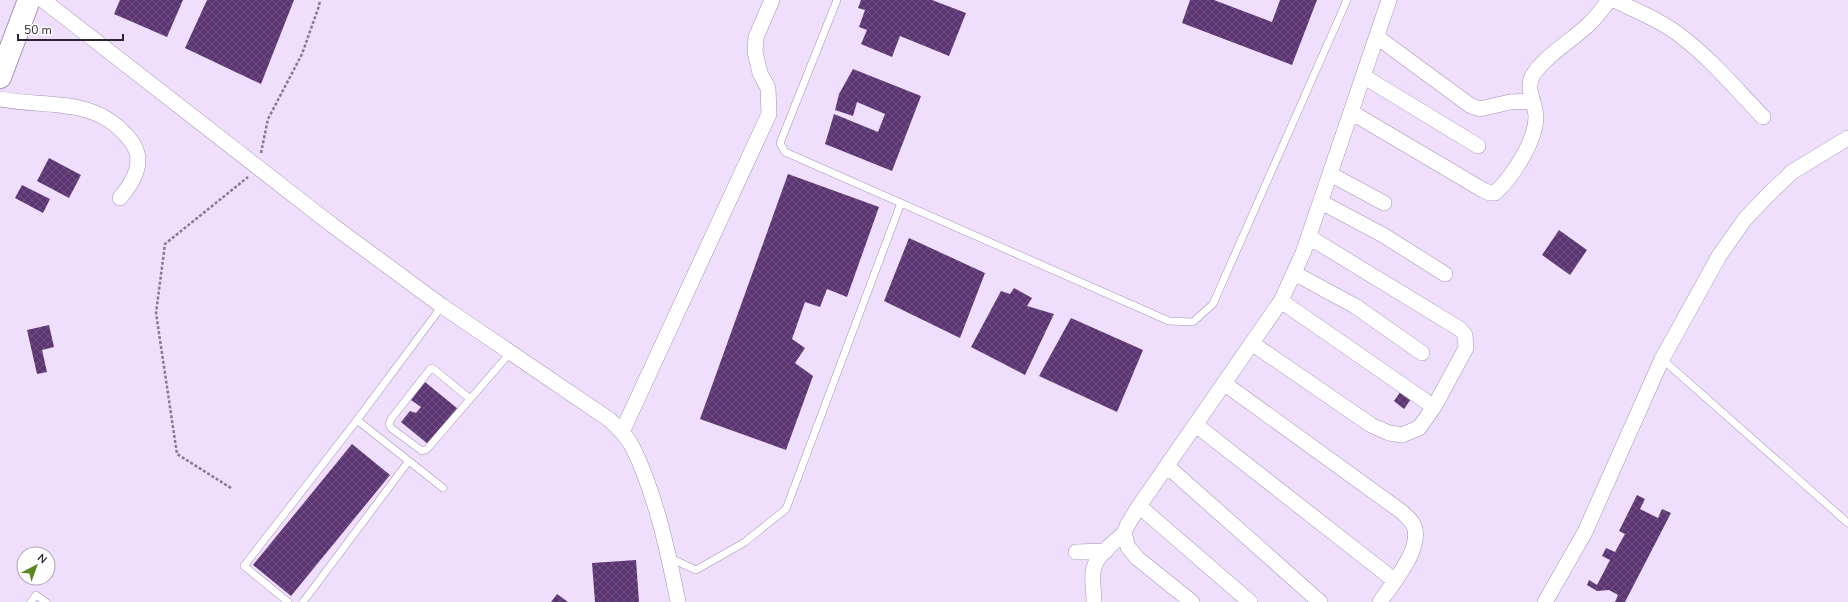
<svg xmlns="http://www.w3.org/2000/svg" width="1848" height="602" font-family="'Nunito Sans',sans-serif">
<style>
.building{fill:url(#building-cross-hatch)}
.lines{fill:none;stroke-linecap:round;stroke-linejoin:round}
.lane-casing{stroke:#a592b3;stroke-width:8}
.street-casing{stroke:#a592b3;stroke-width:16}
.primary-casing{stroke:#a592b3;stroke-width:24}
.path{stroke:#867a8e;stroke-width:2.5;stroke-dasharray:3 2;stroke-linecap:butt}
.lane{stroke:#fff;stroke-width:7}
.street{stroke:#fff;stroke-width:15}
.primary{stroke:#fff;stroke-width:22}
</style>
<defs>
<pattern id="building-cross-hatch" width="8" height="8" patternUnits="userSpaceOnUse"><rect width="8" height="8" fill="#5c3672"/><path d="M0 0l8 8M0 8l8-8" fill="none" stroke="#705182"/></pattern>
</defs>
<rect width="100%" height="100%" fill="#efdffc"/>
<!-- building -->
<path class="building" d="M120 0H183L167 37 114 14Z
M207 0H294L261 84 185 48Z
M861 0H932L966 13 949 56 900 36 892 57 861 44 867 30 859 27 865 10 858 8Z
M1190 0H1214L1272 22 1280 0H1317L1292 65 1182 23Z
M853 69 921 96 892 171 825 144 834 114 878 132 885 114 857 102 853 116 835 110 839 94Z
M49 158 81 175 69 198 37 181Z
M788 174 879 207 847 297 827 289 820 307 805 302 792 339 805 348 795 363 813 376 786 450 700 419Z
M22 185 50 199 43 213 15 198Z
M1559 230 1587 250 1570 275 1542 255Z
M909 238 985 273 960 338 884 301Z
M1014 288 1032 298 1027 306 1054 314 1025 375 971 347 1001 291 1010 294Z
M1071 318 1143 350 1117 412 1039 376Z
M49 325 54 347 42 350 47 372 37 374 27 330Z
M425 382 458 409 429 445 401 422 410 411 416 413 421 407 411 400Z
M1403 388 1413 396 1404 409 1394 401Z
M352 444 390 475 291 596 253 565Z
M1637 495 1645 499 1640 509 1658 518 1662 509 1671 513 1625 602H1615L1618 595 1609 590 1597 591 1587 585 1589 580 1597 585 1610 560 1602 556 1606 548 1615 552 1625 534 1619 531Z
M636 560 639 602H595L592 563Z
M557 594 568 602H551Z"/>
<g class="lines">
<!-- lane casing -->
<g class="lane-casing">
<path id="lane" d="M837 0 780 143 785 152 1169 321 1193 322 1213 304 1347 0
M1662 359 1848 523
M470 399 435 370 431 368 391 419 389 424 391 428 422 451 427 449 510 353
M357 420 443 488
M670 558 696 570 745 542 786 509 901 203
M31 602 36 595 46 602
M288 602 244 566 357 420 442 306
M303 602 408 462"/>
</g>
<!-- street casing -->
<g class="street-casing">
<path id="street" d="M43 0 332 225 442 306 610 420C618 428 627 436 632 446 655 492 668 551 678 602
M1614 0C1637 11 1662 21 1682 37 1712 60 1737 90 1763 117
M1377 37 1471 106 1480 109 1510 102 1533 101
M1363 76 1478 146
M0 99C49 108 97 96 131 141 146 161 134 181 120 198
M1351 112 1483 190 1490 193H1495C1513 176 1536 141 1536 116 1535 102 1525 88 1533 75 1546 55 1573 40 1590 23 1597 17 1603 8 1609 0
M1330 174 1384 203
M1321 202 1383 235 1445 274
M1294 273 1355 306 1422 353
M1281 301 1303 253 1389 0
M1253 344 1371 425 1389 433 1402 435 1419 428 1434 407 1466 348 1465 335 1460 329 1309 237
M1225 384 1402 512C1406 516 1410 519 1413 524 1425 546 1392 584 1380 602
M1196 425 1394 580
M622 432 769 114 768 88 760 73 755 52 756 37 772 0
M1167 466 1320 602
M1139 506 1250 602
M1076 552 1106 551
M1094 602C1094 593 1092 582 1093 573 1094 556 1113 544 1124 533
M1192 602 1137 558 1128 547 1124 533 1128 524 1139 506 1281 301 1434 407
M1545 602 1585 532 1662 359 1719 256 1745 219 1768 195 1792 172 1848 138"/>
</g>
<!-- primary casing -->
<g class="primary-casing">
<path id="primary" d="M0 77 29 0"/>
</g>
<!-- path -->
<path class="path" d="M261 153 268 119 302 54 319 6 320 0
M231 488 177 454 156 313 165 244 248 177"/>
<!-- lane -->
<use href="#lane" class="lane"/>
<!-- street -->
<use href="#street" class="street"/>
<!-- primary -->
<use href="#primary" class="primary"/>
</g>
<!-- north arrow -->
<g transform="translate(36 566) rotate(41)"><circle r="19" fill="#ffffff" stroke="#aba7ad"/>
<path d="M0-3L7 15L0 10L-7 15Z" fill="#59891c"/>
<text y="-6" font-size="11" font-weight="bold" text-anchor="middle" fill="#2c2431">N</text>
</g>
<!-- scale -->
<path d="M18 34v6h105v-6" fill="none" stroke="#2c2431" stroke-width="2"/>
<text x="24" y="34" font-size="12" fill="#2c2431" stroke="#ffffff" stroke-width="3" paint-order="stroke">50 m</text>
</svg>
